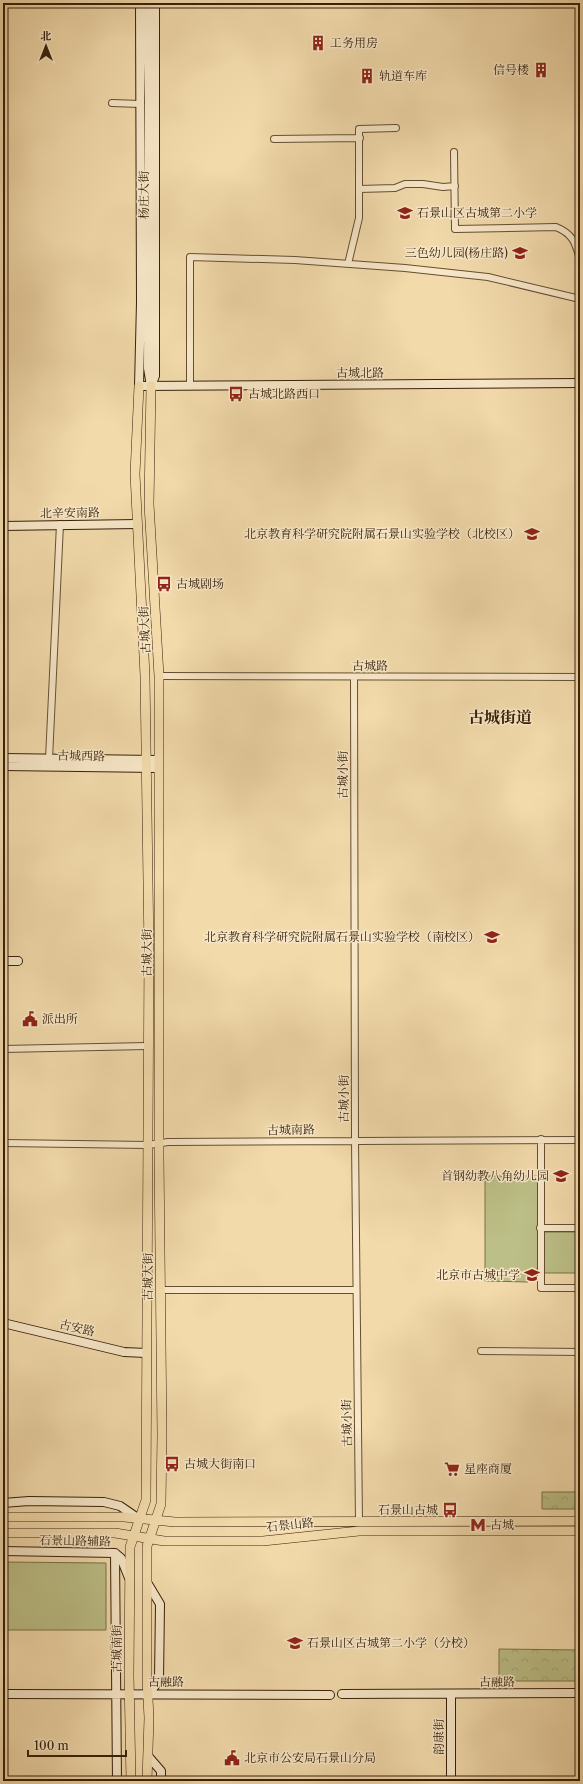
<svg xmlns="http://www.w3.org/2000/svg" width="583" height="1784" font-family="'Libre Caslon Text','Noto Serif SC',serif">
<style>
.forest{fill:url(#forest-crowns);stroke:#7a7048}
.park{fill:#bcbf87;stroke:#7a7048}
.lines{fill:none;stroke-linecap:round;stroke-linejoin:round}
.street-casing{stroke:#664e31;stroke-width:8}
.secondary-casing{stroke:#372008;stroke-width:10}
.primary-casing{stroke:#372008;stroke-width:10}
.street{stroke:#f7e7c8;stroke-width:6}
.secondary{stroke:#f7e7c8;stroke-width:8}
.primary{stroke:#f2daab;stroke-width:9}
.labels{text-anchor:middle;stroke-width:3;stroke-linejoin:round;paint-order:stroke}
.poi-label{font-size:12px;fill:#372008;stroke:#f7e7c8;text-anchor:start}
.street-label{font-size:12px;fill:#372008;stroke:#f7e7c8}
.district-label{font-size:16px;font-weight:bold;fill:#372008;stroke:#f7e7c8}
</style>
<defs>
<pattern id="forest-crowns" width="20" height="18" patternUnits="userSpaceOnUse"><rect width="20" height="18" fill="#bcbf87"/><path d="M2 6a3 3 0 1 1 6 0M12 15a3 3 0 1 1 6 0" fill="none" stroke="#a2a473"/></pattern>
</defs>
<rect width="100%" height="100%" fill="#f2daab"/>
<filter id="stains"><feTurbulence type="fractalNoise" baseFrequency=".005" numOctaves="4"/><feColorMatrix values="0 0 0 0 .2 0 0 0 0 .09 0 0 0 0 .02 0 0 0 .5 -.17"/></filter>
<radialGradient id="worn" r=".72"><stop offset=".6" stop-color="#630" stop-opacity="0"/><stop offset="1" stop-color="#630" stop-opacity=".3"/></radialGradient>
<!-- forest -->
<path class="forest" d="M542 1492H580V1509H542Z
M499 1649 580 1650V1681H499Z"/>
<!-- park -->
<path class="park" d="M485 1176H538V1267L528 1282 485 1281Z
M542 1232H580V1273H542Z
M3 1562 106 1563V1630H3Z"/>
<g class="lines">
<!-- street casing -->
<g class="street-casing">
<path id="street" d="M112 103 140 104
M274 139 360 138
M454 152 455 229 556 227C573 234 575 242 580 259
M359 189 395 188 405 184H423L443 187 455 186
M348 264 359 218V129L396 128
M190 386V257L295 260 405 268 488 277 580 299
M159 676 580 677
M354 677 355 1140 359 1522
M49 759 60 524
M3 1049 147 1046
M541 1139V1288H580
M3 1143 148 1145 168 1142 580 1140
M540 1228H580
M160 1290H356
M481 1351 580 1352"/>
</g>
<!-- secondary casing -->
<g class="secondary-casing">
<path id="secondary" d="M140 3 141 302 139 386 580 383
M147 3 149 101 148 368 151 386
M151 386 155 376V3
M3 526 137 524
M3 758 158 760
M3 766 158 768
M3 961H18
M3 1323 124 1352 146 1353
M3 1503 29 1501 104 1502 120 1506 139 1519
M3 1551 115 1553 121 1558 129 1578
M115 1553 117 1781
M148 1584 160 1604 159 1680 149 1694
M3 1694 330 1695
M342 1694 580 1693
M451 1694V1781
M148 1756 161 1771V1781"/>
</g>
<!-- primary casing -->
<g class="primary-casing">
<path id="primary" d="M3 1517H124L175 1522 580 1521
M3 1533H115L164 1541H263L359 1531H580
M131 1781 129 1675 130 1547 146 1500 149 950 145 676 135 474 139 386
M147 1781 149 1718 147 1679V1546L161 1504 162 1434 159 1157V676L149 504 151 386"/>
</g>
<!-- street -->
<use href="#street" class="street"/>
<!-- secondary -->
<use href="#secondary" class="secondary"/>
<!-- primary -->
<use href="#primary" class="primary"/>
</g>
<!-- icons -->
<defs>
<g id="building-bare" transform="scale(1.2)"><path d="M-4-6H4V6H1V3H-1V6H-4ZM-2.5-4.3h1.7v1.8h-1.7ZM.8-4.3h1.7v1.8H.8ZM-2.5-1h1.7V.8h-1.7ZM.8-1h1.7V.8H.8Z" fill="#8f2418" stroke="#f7e7c8" stroke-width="2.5" paint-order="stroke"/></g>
<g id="school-bare" transform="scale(1.2)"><path d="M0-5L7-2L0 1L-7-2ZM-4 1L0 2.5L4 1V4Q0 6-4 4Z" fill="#8f2418" stroke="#f7e7c8" stroke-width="2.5" paint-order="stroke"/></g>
<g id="bus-bare" transform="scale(1.2)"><path d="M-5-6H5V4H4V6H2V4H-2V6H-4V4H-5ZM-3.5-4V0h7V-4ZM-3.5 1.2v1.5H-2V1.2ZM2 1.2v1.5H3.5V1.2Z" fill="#8f2418" stroke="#f7e7c8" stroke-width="2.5" paint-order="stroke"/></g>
<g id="civic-bare" transform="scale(1.2)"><path d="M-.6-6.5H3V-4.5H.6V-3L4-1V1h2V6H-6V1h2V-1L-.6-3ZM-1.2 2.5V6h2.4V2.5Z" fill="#8f2418" stroke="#f7e7c8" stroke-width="2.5" paint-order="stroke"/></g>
<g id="supermarket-bare" transform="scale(1.2)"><path d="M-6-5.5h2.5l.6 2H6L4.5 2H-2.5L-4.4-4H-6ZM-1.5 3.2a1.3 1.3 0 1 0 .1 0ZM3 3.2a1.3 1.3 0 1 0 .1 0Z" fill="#8f2418" stroke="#f7e7c8" stroke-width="2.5" paint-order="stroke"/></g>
<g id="metro-bare" transform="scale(1.2)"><path d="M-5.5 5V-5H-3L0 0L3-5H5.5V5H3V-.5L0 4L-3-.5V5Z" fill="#8f2418" stroke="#f7e7c8" stroke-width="2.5" paint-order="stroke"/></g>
</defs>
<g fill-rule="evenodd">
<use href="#building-bare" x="318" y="43"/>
<use href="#building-bare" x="541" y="70"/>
<use href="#building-bare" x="367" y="76"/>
<use href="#school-bare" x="405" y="213"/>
<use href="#school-bare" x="520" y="253"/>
<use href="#bus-bare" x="236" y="394"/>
<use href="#school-bare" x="532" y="534"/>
<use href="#bus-bare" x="164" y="584"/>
<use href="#school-bare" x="492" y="937"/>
<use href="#civic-bare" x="30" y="1019"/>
<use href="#school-bare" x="561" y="1176"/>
<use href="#school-bare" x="532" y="1275"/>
<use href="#bus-bare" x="172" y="1464"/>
<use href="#supermarket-bare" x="452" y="1469"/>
<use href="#bus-bare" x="450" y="1510"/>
<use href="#metro-bare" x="478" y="1525"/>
<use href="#school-bare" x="295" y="1643"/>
<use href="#civic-bare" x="232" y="1758"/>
</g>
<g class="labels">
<!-- poi labels -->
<g class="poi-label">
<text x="330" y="47">工务用房</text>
<text x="529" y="74" text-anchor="end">信号楼</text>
<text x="379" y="80">轨道车库</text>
<text x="417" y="217">石景山区古城第二小学</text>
<text x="508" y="257" text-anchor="end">三色幼儿园(杨庄路)</text>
<text x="248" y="398">古城北路西口</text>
<text x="520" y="538" text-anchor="end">北京教育科学研究院附属石景山实验学校（北校区）</text>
<text x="176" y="588">古城剧场</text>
<text x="480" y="941" text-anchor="end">北京教育科学研究院附属石景山实验学校（南校区）</text>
<text x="42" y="1023">派出所</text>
<text x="549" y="1180" text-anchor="end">首钢幼教八角幼儿园</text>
<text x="520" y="1279" text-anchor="end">北京市古城中学</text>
<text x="184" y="1468">古城大街南口</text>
<text x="464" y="1473">星座商厦</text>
<text x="438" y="1514" text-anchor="end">石景山古城</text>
<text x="490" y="1529">古城</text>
<text x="307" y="1647">石景山区古城第二小学（分校）</text>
<text x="244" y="1762">北京市公安局石景山分局</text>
</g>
<!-- street labels -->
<g class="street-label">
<text transform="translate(144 195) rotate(-90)" y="4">杨庄大街</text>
<text x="360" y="377">古城北路</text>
<text transform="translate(70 513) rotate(-1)" y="4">北辛安南路</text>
<text transform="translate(145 630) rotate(-93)" y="4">古城大街</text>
<text x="370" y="670">古城路</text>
<text transform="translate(81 756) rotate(1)" y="4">古城西路</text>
<text transform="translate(343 775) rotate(-90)" y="4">古城小街</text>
<text transform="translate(147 953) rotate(-90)" y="4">古城大街</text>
<text transform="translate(344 1099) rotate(-90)" y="4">古城小街</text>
<text transform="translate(291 1130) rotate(-1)" y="4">古城南路</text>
<text transform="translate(148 1277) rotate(-90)" y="4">古城大街</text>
<text transform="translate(77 1328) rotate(13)" y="4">古安路</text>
<text transform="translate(347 1423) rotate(-91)" y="4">古城小街</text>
<text transform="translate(290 1525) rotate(-6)" y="4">石景山路</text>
<text transform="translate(75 1541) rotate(1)" y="4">石景山路辅路</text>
<text transform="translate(117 1649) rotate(-90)" y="4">古城南街</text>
<text x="166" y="1686">古融路</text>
<text x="497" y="1686">古融路</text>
<text transform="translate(439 1737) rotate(-90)" y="4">韵康街</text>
</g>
<!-- district labels -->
<g class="district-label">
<text x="500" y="723">古城街道</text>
</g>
</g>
<!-- margin -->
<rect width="583" height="1784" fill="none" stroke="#f2daab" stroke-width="16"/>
<rect x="4" y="4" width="575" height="1776" fill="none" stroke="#372008" stroke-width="2"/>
<rect x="8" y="8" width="567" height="1768" fill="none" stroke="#372008"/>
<!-- north arrow -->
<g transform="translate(46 46)" stroke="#f7e7c8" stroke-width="3" paint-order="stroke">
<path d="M0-3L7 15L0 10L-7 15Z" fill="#372008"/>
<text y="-6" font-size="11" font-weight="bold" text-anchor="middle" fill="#372008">北</text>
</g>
<!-- scale -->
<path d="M28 1750v6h98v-6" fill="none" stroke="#372008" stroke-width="2"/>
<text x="34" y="1750" font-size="12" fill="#372008" stroke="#f7e7c8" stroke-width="3" paint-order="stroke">100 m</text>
<rect width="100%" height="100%" filter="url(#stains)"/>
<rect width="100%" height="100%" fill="url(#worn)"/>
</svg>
